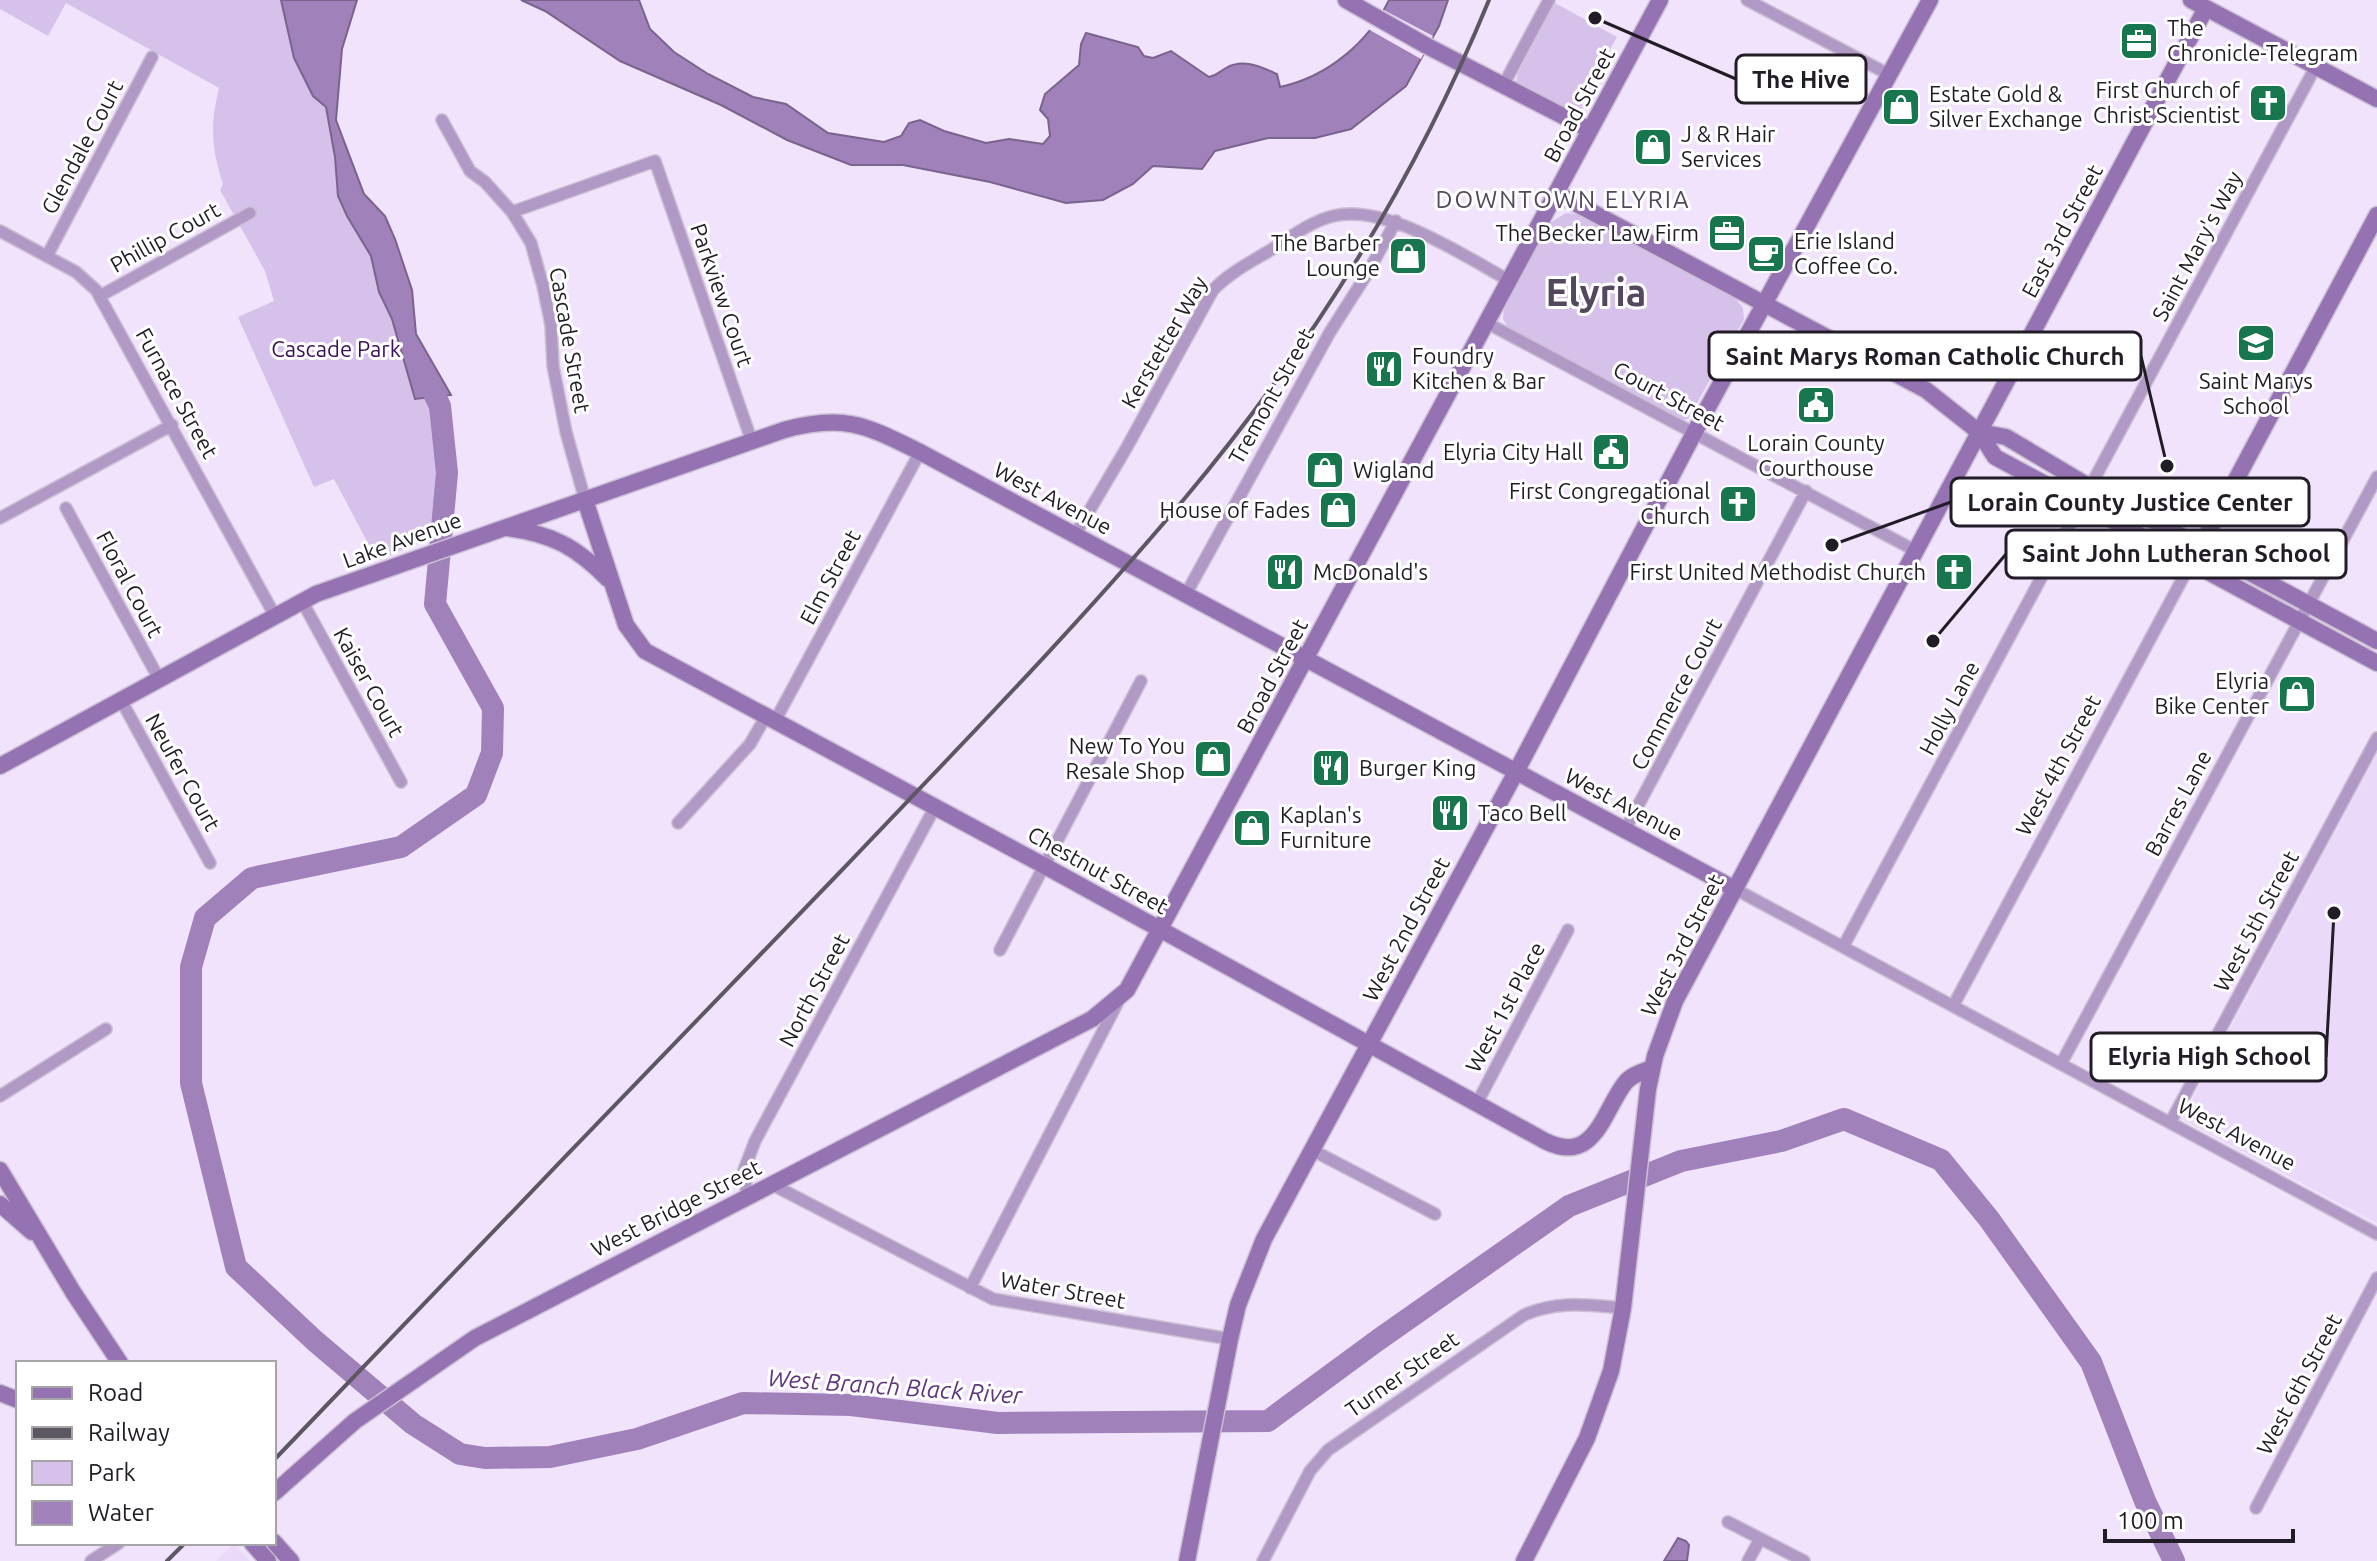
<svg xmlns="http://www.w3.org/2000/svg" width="2377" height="1561" font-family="Ubuntu,sans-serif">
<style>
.built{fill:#ead9f9}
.green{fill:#d6c1ea}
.water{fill:#a081ba;stroke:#7a638d;stroke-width:2}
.pier{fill:#f0e3fb}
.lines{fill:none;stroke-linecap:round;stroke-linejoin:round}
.river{stroke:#a081ba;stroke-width:22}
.street-casing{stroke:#cbbfd4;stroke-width:14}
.secondary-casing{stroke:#cbbfd4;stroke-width:19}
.street{stroke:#b199c5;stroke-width:11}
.secondary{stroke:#9572b2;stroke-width:16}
.rail{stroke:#5d5663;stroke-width:4}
.labels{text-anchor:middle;stroke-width:6;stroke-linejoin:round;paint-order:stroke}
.poi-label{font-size:22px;fill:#211c25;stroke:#fff;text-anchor:start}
.street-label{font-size:22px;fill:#211c25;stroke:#fff}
.park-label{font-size:22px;fill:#3b1056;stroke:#fff}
.neighbourhood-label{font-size:24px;letter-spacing:2px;fill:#53485d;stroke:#fff}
.water-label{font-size:24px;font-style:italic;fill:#60377e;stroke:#fff}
.town-label{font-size:38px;font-weight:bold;fill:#53485d;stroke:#fff}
.leader{fill:none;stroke:#211c25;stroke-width:3}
.callout-dot{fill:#211c25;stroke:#fff;stroke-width:3}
.callout{fill:#fff;stroke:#211c25;stroke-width:3}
.callout-label{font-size:24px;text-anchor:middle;font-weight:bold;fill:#211c25}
</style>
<rect width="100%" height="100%" fill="#f0e3fb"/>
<!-- built -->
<path class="built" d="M2377 754V1223L2185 1121 2184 1115Z
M234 1543 250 1561H216Z"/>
<!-- green -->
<path class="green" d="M0 0H320L317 49 351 193 418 361 440 406 447 473 441 534 377 560 334 479 314 487 238 317 274 301 265 271 220 190 223 184C211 146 210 126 219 88L66 3 48 36 0 9Z
M1555 3 1617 37 1591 83 1594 99C1587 109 1577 111 1566 110L1516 82 1518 73Z
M1566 213 1576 214 1735 298 1743 308 1744 319 1688 419 1680 420 1509 329 1503 319 1504 309 1550 223Z"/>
<!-- water -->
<path class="water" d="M281 0H357L342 49 336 120 364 194 385 216 395 239 412 290 416 334 451 395 415 399 392 319 379 292 371 256 347 216 338 196 335 157 326 107 313 96 294 58Z
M521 0H639L650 29 674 52 708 74 753 97 786 104 828 133 884 142 901 136 909 123 920 120 944 131 986 143 1009 139 1043 144 1050 136 1048 119 1040 110 1045 94 1079 65 1081 44 1086 33 1138 47 1144 56 1153 58 1171 51 1209 77C1218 75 1219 72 1226 68 1243 58 1261 67 1277 74L1280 87C1327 77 1368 43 1389 0H1448L1439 26 1406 86 1351 129 1315 138H1268L1215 151 1202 169 1153 166 1133 184 1103 200 1066 203 990 182 903 165H851L787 140 721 105 620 61 545 11Z
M1678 1538 1686 1541 1689 1545 1687 1561H1664Z"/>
<!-- pier -->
<path class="pier" d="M1380 8 1433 36 1421 59 1368 29Z"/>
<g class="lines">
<!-- river -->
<path class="river" d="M422 369 440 406 447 473 435 604 493 708 492 753 476 795 401 847 252 878 205 918 191 967V1083L236 1267 315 1341 413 1424 460 1454 485 1458 550 1457 637 1439 743 1403 851 1405 998 1423 1268 1421 1378 1340 1569 1206 1681 1161 1781 1141 1844 1119 1941 1160 1989 1219 2091 1362 2145 1501 2174 1561"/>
<!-- street casing -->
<g class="street-casing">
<path id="street" d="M1747 0 1890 75
M1504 84 1549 0
M442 120 470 171 485 182 512 212 531 243 543 286 551 325 553 366 566 432 585 500
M512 212 655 161 752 442
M0 231 76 272 96 290 275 616
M47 256 152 57
M100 296 250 213
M1487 323 1916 551
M66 508 159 679
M0 518 172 425
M1075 535 1127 447 1213 290C1230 272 1253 261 1274 248 1292 236 1312 221 1333 216 1386 203 1464 256 1510 281
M1186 594 1330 332 1367 274 1396 221
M302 601 401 782
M121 700 210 863
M775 721 920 452
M678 823 750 744 766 716
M1625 830 1806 491
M1735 889 2377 1234
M1843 947 2316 66
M1000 950 1141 681
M1953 1006 2191 563
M2061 1064 2377 477
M0 1096 106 1029
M1477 1103 1568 930
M2170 1123 2377 738
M1312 1150 1435 1214
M771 1184 993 1299 1230 1339
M747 1196 744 1170 755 1141 935 807
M970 1288 1119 1000
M2256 1508 2377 1278
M1728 1522 1804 1561
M91 1561 119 1543
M1263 1561 1310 1471 1328 1450 1524 1315C1557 1300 1588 1305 1623 1308
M1748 1561 1760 1539"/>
</g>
<!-- secondary casing -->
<g class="secondary-casing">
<path id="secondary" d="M1346 0 1427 46 1590 130
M2191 0 2377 99
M1556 193 1926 390 1979 432 2006 437 2090 487 2377 641
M1979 432 1995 457 2377 663
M585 500 626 625 645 651 1043 865 1545 1141C1595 1166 1603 1111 1625 1083 1631 1075 1642 1072 1652 1068
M507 528C553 534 576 547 608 579
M2196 555 2377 215
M0 766 316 594 784 430C845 413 867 426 920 452L1735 889
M0 1170 73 1292 120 1363
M0 1204 32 1232
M0 1393 18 1400
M274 1493 355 1421 475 1338 1092 1019 1127 990 1660 0
M274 1542 291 1561
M252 1543 268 1561
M1187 1561 1230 1339 1238 1305 1264 1239 1516 772 1702 418 1930 0
M1524 1561 1587 1438 1611 1371 1623 1308 1648 1089 1655 1056 1675 1001 2206 8"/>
</g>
<!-- street -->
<use href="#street" class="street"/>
<!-- secondary -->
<use href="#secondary" class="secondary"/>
<!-- rail -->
<path class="rail" d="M274 1460C462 1263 651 1068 840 872 957 749 1076 628 1185 498 1310 349 1415 180 1489 0
M167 1561 185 1543"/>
</g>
<!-- icons -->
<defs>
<g id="office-square" transform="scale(2)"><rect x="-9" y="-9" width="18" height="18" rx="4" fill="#17764d" stroke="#fff"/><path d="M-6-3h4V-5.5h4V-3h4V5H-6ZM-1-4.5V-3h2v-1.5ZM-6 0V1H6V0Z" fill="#fff"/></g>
<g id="church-square" transform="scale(2)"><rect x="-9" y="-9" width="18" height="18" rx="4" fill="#17764d" stroke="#fff"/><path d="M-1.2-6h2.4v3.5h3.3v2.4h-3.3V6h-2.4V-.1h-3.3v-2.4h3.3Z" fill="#fff"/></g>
<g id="shop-square" transform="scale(2)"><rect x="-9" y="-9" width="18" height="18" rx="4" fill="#17764d" stroke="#fff"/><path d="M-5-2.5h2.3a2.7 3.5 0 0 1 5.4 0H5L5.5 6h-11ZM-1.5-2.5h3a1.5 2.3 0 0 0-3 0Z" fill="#fff"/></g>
<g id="cafe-square" transform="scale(2)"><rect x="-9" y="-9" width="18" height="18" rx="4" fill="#17764d" stroke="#fff"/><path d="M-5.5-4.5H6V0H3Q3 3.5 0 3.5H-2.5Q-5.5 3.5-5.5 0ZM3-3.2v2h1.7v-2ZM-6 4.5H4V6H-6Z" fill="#fff"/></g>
<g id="school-square" transform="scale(2)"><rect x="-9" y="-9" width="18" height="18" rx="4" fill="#17764d" stroke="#fff"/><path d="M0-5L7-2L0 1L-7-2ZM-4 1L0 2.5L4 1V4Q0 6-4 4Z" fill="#fff"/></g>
<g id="restaurant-square" transform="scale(2)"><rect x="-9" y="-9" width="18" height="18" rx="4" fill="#17764d" stroke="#fff"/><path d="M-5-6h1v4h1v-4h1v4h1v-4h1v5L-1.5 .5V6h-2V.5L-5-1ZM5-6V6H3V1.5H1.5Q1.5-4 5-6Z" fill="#fff"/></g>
<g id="civic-square" transform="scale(2)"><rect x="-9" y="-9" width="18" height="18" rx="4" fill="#17764d" stroke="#fff"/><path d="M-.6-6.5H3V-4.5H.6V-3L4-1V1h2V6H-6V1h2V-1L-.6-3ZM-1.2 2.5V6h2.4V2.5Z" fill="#fff"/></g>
</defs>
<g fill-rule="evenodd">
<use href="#office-square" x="2139" y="41"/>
<use href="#church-square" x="2268" y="103"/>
<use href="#shop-square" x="1901" y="107"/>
<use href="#shop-square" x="1653" y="147"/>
<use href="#office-square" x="1727" y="233"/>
<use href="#cafe-square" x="1766" y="254"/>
<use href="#shop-square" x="1408" y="256"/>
<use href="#school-square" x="2256" y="343"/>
<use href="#restaurant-square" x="1384" y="369"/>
<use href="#civic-square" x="1816" y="405"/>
<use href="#civic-square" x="1611" y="452"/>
<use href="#shop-square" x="1325" y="470"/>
<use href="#church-square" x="1738" y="504"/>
<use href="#shop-square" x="1338" y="510"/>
<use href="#restaurant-square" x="1285" y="572"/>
<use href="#church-square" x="1954" y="572"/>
<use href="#shop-square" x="2297" y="694"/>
<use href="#shop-square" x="1213" y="759"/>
<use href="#restaurant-square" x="1331" y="768"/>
<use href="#restaurant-square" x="1450" y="813"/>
<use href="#shop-square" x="1252" y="828"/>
</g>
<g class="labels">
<!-- poi labels -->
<g class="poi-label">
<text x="2167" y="36">The<tspan x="2167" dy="25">Chronicle-Telegram</tspan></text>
<text x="2240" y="98" text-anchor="end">First Church of<tspan x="2240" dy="25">Christ Scientist</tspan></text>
<text x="1929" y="102">Estate Gold &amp;<tspan x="1929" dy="25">Silver Exchange</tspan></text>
<text x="1681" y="142">J &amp; R Hair<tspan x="1681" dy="25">Services</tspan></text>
<text x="1699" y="241" text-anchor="end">The Becker Law Firm</text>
<text x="1794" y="249">Erie Island<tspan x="1794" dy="25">Coffee Co.</tspan></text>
<text x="1380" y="251" text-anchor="end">The Barber<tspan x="1380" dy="25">Lounge</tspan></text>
<text x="1412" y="364">Foundry<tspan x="1412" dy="25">Kitchen &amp; Bar</tspan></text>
<text x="2256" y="389" text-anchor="middle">Saint Marys<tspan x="2256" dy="25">School</tspan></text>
<text x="1816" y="451" text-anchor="middle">Lorain County<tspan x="1816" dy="25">Courthouse</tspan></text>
<text x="1583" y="460" text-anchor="end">Elyria City Hall</text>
<text x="1353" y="478">Wigland</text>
<text x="1710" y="499" text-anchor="end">First Congregational<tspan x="1710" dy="25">Church</tspan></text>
<text x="1310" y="518" text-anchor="end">House of Fades</text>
<text x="1313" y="580">McDonald's</text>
<text x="1926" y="580" text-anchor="end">First United Methodist Church</text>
<text x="2269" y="689" text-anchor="end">Elyria<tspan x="2269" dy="25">Bike Center</tspan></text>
<text x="1185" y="754" text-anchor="end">New To You<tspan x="1185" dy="25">Resale Shop</tspan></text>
<text x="1359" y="776">Burger King</text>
<text x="1478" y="821">Taco Bell</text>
<text x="1280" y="823">Kaplan's<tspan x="1280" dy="25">Furniture</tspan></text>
</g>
<!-- street labels -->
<g class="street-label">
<text transform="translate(1579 105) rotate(-62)" y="8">Broad Street</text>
<text transform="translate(82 147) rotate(-62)" y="8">Glendale Court</text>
<text transform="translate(2062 231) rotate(-62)" y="8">East 3rd Street</text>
<text transform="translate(165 237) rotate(-29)" y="8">Phillip Court</text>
<text transform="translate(2197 246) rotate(-62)" y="8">Saint Mary's Way</text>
<text transform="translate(722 295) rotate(71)" y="8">Parkview Court</text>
<text transform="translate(570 340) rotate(80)" y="8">Cascade Street</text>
<text transform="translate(1164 342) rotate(-60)" y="8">Kerstetter Way</text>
<text transform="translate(177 393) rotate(61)" y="8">Furnace Street</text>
<text transform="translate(1271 396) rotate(-61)" y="8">Tremont Street</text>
<text transform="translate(1669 396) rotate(28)" y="8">Court Street</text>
<text transform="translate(1053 498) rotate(28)" y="8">West Avenue</text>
<text transform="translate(402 540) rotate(-20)" y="8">Lake Avenue</text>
<text transform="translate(830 577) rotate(-62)" y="8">Elm Street</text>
<text transform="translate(130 584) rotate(62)" y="8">Floral Court</text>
<text transform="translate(1272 676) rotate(-62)" y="8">Broad Street</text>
<text transform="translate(369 682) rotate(61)" y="8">Kaiser Court</text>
<text transform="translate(1676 694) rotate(-62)" y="8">Commerce Court</text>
<text transform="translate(1949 708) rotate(-62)" y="8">Holly Lane</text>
<text transform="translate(2058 765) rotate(-62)" y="8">West 4th Street</text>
<text transform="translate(183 772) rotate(61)" y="8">Neufer Court</text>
<text transform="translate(2178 803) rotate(-62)" y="8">Barres Lane</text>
<text transform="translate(1624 804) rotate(28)" y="8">West Avenue</text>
<text transform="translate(1098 870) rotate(29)" y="8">Chestnut Street</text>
<text transform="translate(2256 921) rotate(-62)" y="8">West 5th Street</text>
<text transform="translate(1406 929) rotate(-62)" y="8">West 2nd Street</text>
<text transform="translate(1682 945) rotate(-63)" y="8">West 3rd Street</text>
<text transform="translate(814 990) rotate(-62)" y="8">North Street</text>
<text transform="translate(1505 1007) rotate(-62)" y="8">West 1st Place</text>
<text transform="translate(2237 1134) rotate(28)" y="8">West Avenue</text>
<text transform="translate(676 1208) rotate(-27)" y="8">West Bridge Street</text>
<text transform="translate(1063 1290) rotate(10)" y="8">Water Street</text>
<text transform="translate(1402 1374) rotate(-35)" y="8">Turner Street</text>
<text transform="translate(2299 1384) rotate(-62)" y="8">West 6th Street</text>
</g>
<!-- park labels -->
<g class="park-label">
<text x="336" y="357">Cascade Park</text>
</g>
<!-- neighbourhood labels -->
<g class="neighbourhood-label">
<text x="1563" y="208">DOWNTOWN ELYRIA</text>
</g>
<!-- water labels -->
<g class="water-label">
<text transform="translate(895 1387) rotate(4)" y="8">West Branch Black River</text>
</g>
<!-- town labels -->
<g class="town-label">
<text x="1596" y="306">Elyria</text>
</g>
</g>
<!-- callouts -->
<path class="leader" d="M1595 18L1736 79M2167 466L2141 356M1832 545L1951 502M1933 641L2006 554M2334 913L2326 1057"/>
<g class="callout-dot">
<circle cx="1595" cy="18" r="8"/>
<circle cx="2167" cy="466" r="8"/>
<circle cx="1832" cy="545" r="8"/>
<circle cx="1933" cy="641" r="8"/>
<circle cx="2334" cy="913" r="8"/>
</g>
<g class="callout">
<rect x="1736" y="55" width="130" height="48" rx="8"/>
<rect x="1709" y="332" width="432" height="48" rx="8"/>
<rect x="1951" y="478" width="358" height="48" rx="8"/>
<rect x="2006" y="530" width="340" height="48" rx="8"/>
<rect x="2091" y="1033" width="235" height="48" rx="8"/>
</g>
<g class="callout-label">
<text x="1801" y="88">The Hive</text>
<text x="1925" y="365">Saint Marys Roman Catholic Church</text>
<text x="2130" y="511">Lorain County Justice Center</text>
<text x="2176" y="562">Saint John Lutheran School</text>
<text x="2209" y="1065">Elyria High School</text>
</g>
<!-- legend -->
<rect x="16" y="1361" width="260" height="184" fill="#ffffff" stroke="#a6a4a8" stroke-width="2"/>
<rect x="32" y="1387" width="40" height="12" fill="#9572b2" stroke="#a6a4a8" stroke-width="2"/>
<text x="88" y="1401" font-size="24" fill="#211c25">Road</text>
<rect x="32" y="1427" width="40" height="12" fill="#5d5663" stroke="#a6a4a8" stroke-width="2"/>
<text x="88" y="1441" font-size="24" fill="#211c25">Railway</text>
<rect x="32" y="1461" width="40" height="24" fill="#d6c1ea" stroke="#a6a4a8" stroke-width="2"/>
<text x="88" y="1481" font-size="24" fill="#211c25">Park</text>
<rect x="32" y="1501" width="40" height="24" fill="#a081ba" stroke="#a6a4a8" stroke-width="2"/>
<text x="88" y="1521" font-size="24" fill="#211c25">Water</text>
<!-- scale -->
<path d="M2105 1529v12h188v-12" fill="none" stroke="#211c25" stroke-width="4"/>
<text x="2117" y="1529" font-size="24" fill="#211c25" stroke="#ffffff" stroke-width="6" paint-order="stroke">100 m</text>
</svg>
